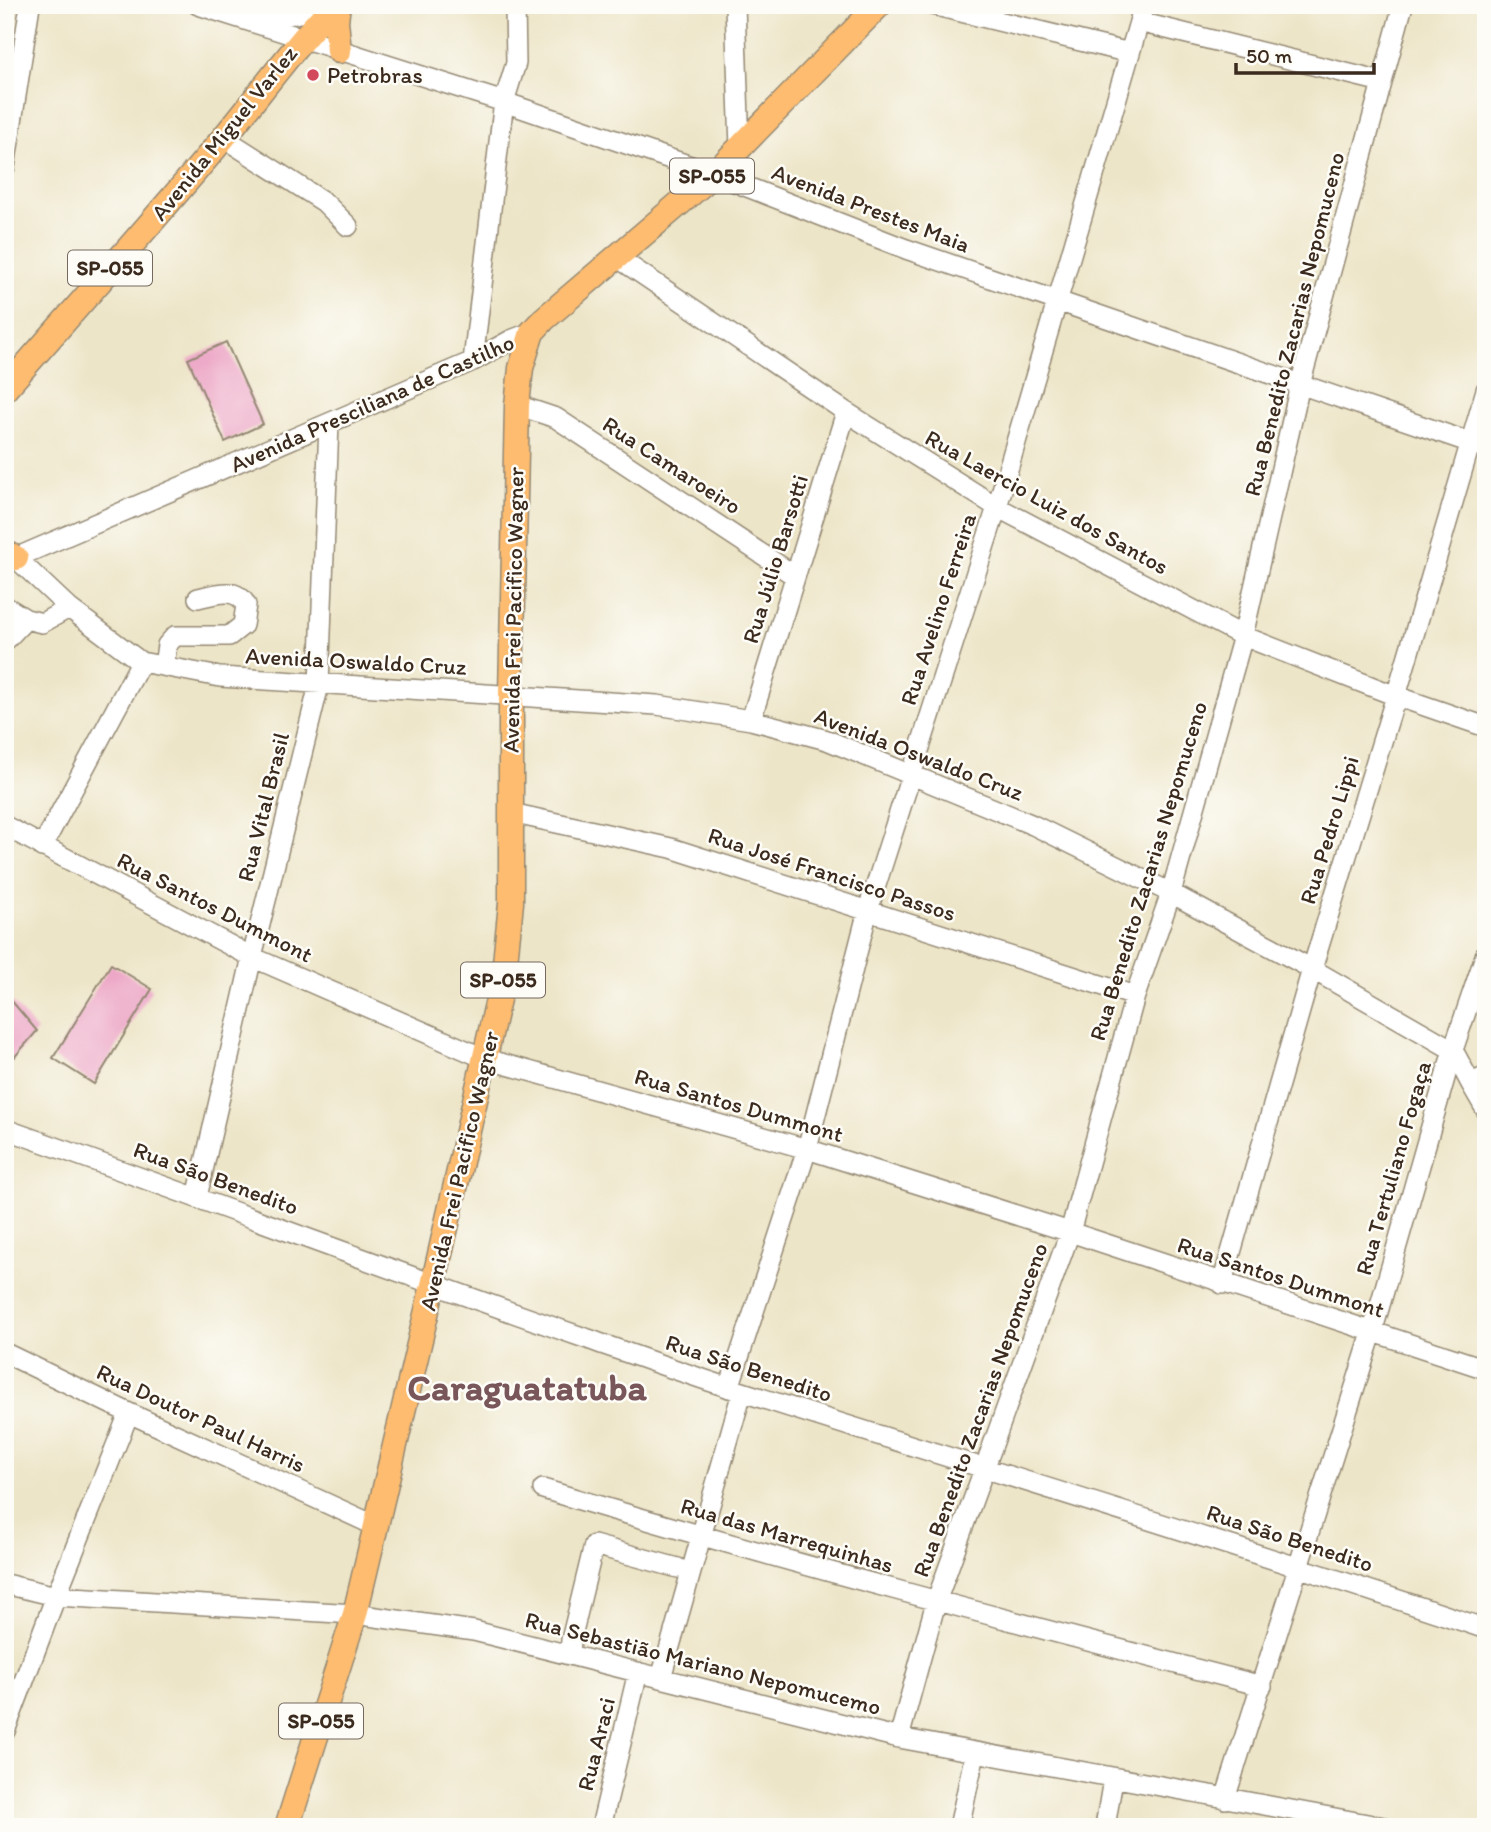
<svg xmlns="http://www.w3.org/2000/svg" width="1491" height="1832" font-family="Itim,sans-serif">
<style>
.building{fill:#eda8c7}
.lines{fill:none;stroke-linecap:round;stroke-linejoin:round}
.minor-casing{stroke:#948873;stroke-width:22}
.major-casing{stroke:#948873;stroke-width:27}
.minor{stroke:#fff;stroke-width:19}
.major{stroke:#fdbc6f;stroke-width:24}
.poi-dot{fill:#d1495b;stroke:#fdfcf7;stroke-width:2.5}
.labels{text-anchor:middle;stroke-width:5;stroke-linejoin:round;paint-order:stroke}
.shield{fill:#fdfcf7;stroke:#75695f;stroke-width:2}
.shield-label{font-size:21px;font-weight:bold;fill:#3b2a1e}
.poi-label{font-size:23px;fill:#3b2a1e;stroke:#fdfcf7;text-anchor:start}
.street-label{font-size:23px;fill:#3b2a1e;stroke:#fdfcf7}
.town-label{font-size:37px;font-weight:bold;fill:#795659;stroke:#fdfcf7}
</style>
<rect width="100%" height="100%" fill="#fdfcf7"/>
<filter id="ink" filterUnits="userSpaceOnUse"><feTurbulence type="fractalNoise" baseFrequency=".0143" numOctaves="2"/><feDisplacementMap in="SourceGraphic" scale="14" xChannelSelector="R" yChannelSelector="G"/><feConvolveMatrix kernelMatrix="1 2 1 2 8 2 1 2 1" color-interpolation-filters="sRGB"/></filter>
<filter id="wash" filterUnits="userSpaceOnUse"><feTurbulence type="fractalNoise" baseFrequency=".00686" numOctaves="4" result="noise"/><feDisplacementMap in="SourceGraphic" scale="28" xChannelSelector="R" yChannelSelector="G"/><feGaussianBlur stdDeviation="1.57" result="paint"/><feColorMatrix in="noise" values="0 0 0 0 0 0 0 0 0 0 0 0 0 0 0 0 0 1.4 0 .05"/><feComposite in="paint" operator="in"/></filter>
<g filter="url(#wash)">
<rect width="100%" height="100%" fill="#ede5c8"/>
<g id="blocks">
<!-- building -->
<path class="building" d="M226 342 263 424 225 442 188 359Z
M111 964 152 989 94 1084 53 1058Z
M5 993 37 1031 5 1068Z"/>
</g>
</g>
<g filter="url(#ink)">
<use href="#blocks" fill-opacity="0" stroke="#948873" stroke-width="2"/>
<g class="lines">
<!-- minor casing -->
<g class="minor-casing">
<path id="minor" d="M198 5 504 102 714 174 906 249 1486 448
M242 5C280 19 292 17 331 5
M735 5 740 148
M932 5 1130 53
M1139 22 1382 82
M224 138 324 202 348 226
M5 167 30 5
M618 258 846 412 997 507 1243 636 1396 696 1486 727
M473 361 501 125 504 102 516 63 515 5
M517 405 556 418 795 576
M16 558 69 608 141 662 220 677 657 705 751 720 827 740 1033 825 1171 893 1312 969 1453 1050 1471 1084 1486 1076
M6 562 473 361 511 340 532 332
M5 606 26 619 42 623 69 608
M5 641 26 619
M164 666 167 645 175 636H229L243 625 246 605C236 586 216 594 198 598
M751 720 846 412
M511 813 671 848 1135 996
M5 826 252 957 486 1059 807 1149 1070 1232 1486 1369
M42 847 141 662
M1471 1084 1486 1110
M5 1129C198 1197 389 1270 582 1337 631 1354 680 1372 730 1388 982 1469 1235 1544 1486 1629
M197 1197 252 957 319 685 329 424
M1222 1284 1312 969 1396 696 1486 390
M5 1353 129 1413 376 1526
M729 1388 807 1149 868 910 997 507 1144 5
M543 1489C781 1561 1021 1624 1262 1686
M5 1584 56 1596 355 1614 474 1631 899 1738 1384 1827
M570 1655 571 1640 594 1545 678 1568
M661 1678 742 1392
M5 1731 56 1596 129 1413
M899 1738 936 1602 1070 1232 1135 996 1171 893 1243 636 1300 385 1403 5
M1225 1799 1372 1333 1453 1050 1486 953
M601 1827 638 1672
M959 1827 975 1753
M1105 1827 1113 1779"/>
</g>
<!-- major casing -->
<g class="major-casing">
<path id="major" d="M338 5 336 21 339 51
M5 389C75 309 146 230 215 148 255 101 290 50 334 5
M5 552 16 558
M287 1827 355 1614 433 1285 504 973 511 903V694L517 405 521 368 532 332 544 319 714 174 879 5"/>
</g>
<!-- minor -->
<use href="#minor" class="minor"/>
<!-- major -->
<use href="#major" class="major"/>
</g>
</g>
<!-- markers -->
<circle class="poi-dot" cx="313" cy="75" r="7"/>
<g class="labels">
<!-- shield labels -->
<g class="shield">
<rect x="670" y="158.5" width="84" height="35" rx="5"/>
<rect x="68" y="250.5" width="84" height="35" rx="5"/>
<rect x="461" y="962.5" width="84" height="35" rx="5"/>
<rect x="279" y="1703.5" width="84" height="35" rx="5"/>
</g>
<g class="shield-label">
<text x="712" y="183">SP-055</text>
<text x="110" y="275">SP-055</text>
<text x="503" y="987">SP-055</text>
<text x="321" y="1728">SP-055</text>
</g>
<!-- poi labels -->
<g class="poi-label">
<text x="327" y="83">Petrobras</text>
</g>
<!-- street labels -->
<g class="street-label">
<text transform="translate(224 133) rotate(-51)" y="8">Avenida Miguel Varlez</text>
<text transform="translate(871 208) rotate(21)" y="8">Avenida Prestes Maia</text>
<text transform="translate(1294 324) rotate(-76)" y="8">Rua Benedito Zacarias Nepomuceno</text>
<text transform="translate(372 403) rotate(-24)" y="8">Avenida Presciliana de Castilho</text>
<text transform="translate(672 465) rotate(33)" y="8">Rua Camaroeiro</text>
<text transform="translate(1047 502) rotate(29)" y="8">Rua Laercio Luiz dos Santos</text>
<text transform="translate(775 559) rotate(-73)" y="8">Rua Júlio Barsotti</text>
<text transform="translate(938 609) rotate(-72)" y="8">Rua Avelino Ferreira</text>
<text transform="translate(513 610) rotate(-89)" y="8">Avenida Frei Pacifico Wagner</text>
<text transform="translate(356 661) rotate(3)" y="8">Avenida Oswaldo Cruz</text>
<text transform="translate(919 754) rotate(21)" y="8">Avenida Oswaldo Cruz</text>
<text transform="translate(263 807) rotate(-76)" y="8">Rua Vital Brasil</text>
<text transform="translate(1329 830) rotate(-73)" y="8">Rua Pedro Lippi</text>
<text transform="translate(1148 871) rotate(-73)" y="8">Rua Benedito Zacarias Nepomuceno</text>
<text transform="translate(832 874) rotate(18)" y="8">Rua José Francisco Passos</text>
<text transform="translate(215 907) rotate(27)" y="8">Rua Santos Dummont</text>
<text transform="translate(739 1105) rotate(16)" y="8">Rua Santos Dummont</text>
<text transform="translate(1393 1168) rotate(-74)" y="8">Rua Tertuliano Fogaça</text>
<text transform="translate(459 1171) rotate(-77)" y="8">Avenida Frei Pacifico Wagner</text>
<text transform="translate(216 1178) rotate(20)" y="8">Rua São Benedito</text>
<text transform="translate(1281 1277) rotate(18)" y="8">Rua Santos Dummont</text>
<text transform="translate(749 1368) rotate(18)" y="8">Rua São Benedito</text>
<text transform="translate(980 1410) rotate(-70)" y="8">Rua Benedito Zacarias Nepomuceno</text>
<text transform="translate(201 1418) rotate(25)" y="8">Rua Doutor Paul Harris</text>
<text transform="translate(787 1535) rotate(16)" y="8">Rua das Marrequinhas</text>
<text transform="translate(1290 1538) rotate(18)" y="8">Rua São Benedito</text>
<text transform="translate(703 1663) rotate(14)" y="8">Rua Sebastião Mariano Nepomucemo</text>
<text transform="translate(596 1744) rotate(-76)" y="8">Rua Araci</text>
</g>
<!-- town labels -->
<g class="town-label">
<text x="527" y="1400">Caraguatatuba</text>
</g>
</g>
<!-- margin -->
<rect width="1491" height="1832" fill="none" stroke="#fdfcf7" stroke-width="28"/>
<!-- scale -->
<path d="M1236 63v10h138v-10" fill="none" stroke="#3b2a1e" stroke-width="3.5"/>
<text x="1246" y="63" font-size="21" fill="#3b2a1e" stroke="#fdfcf7" stroke-width="5" paint-order="stroke">50 m</text>
</svg>
